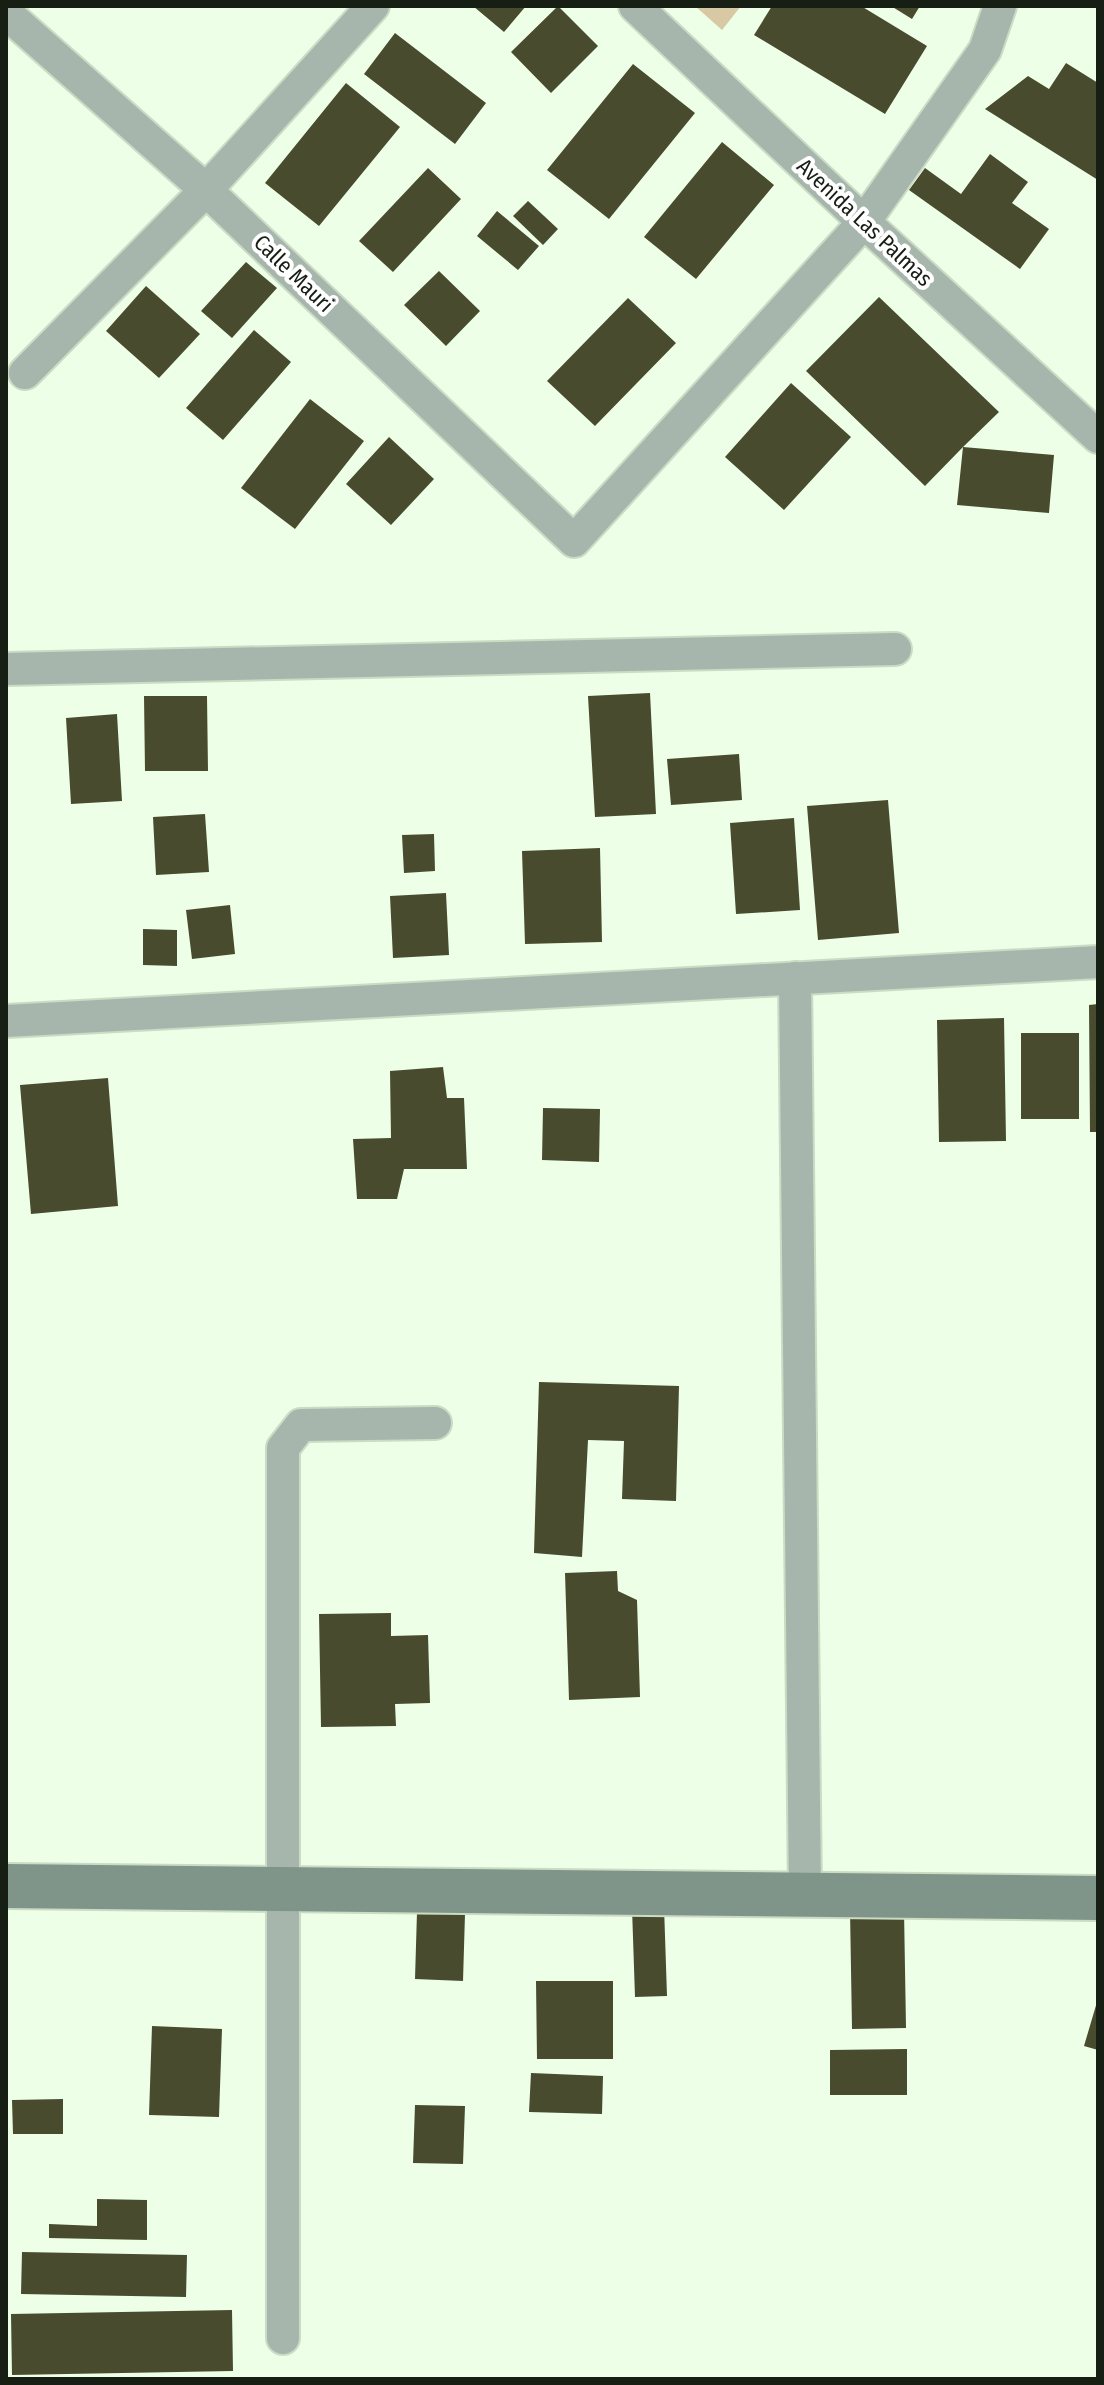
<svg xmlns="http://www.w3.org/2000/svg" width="1104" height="2385" font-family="'Fira Sans Condensed',sans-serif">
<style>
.green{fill:#d8c8a3}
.building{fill:#494b2e}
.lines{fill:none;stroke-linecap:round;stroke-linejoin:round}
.street-casing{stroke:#cbdbc4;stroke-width:36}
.secondary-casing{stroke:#cbdbc4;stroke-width:48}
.street{stroke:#a7b6ad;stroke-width:32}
.secondary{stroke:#7f9589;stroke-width:44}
.labels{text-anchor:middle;stroke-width:8;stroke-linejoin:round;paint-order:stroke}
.street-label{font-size:22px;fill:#171e14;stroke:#fff}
</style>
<rect width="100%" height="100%" fill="#edffe6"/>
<!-- green -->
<path class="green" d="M695 6H741L722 30Z"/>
<!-- building -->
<path class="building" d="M473 6H526L504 32Z
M558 6 598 46 551 93 511 52Z
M772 6H861L927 46 885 114 754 35Z
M891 6H920L912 19Z
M395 33 486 103 455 144 364 74Z
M1066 63 1098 83V180L985 109 1028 76 1049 89Z
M633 64 695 113 609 219 547 170Z
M346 83 400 127 319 226 265 183Z
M722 142 774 185 696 279 644 237Z
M990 154 1028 182 1012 203 1049 229 1020 269 909 190 925 168 961 194Z
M428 168 461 199 393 272 359 241Z
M528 201 558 229 543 245 513 216Z
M497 211 539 246 518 270 477 236Z
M246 262 277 288 232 338 201 311Z
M439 271 480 311 446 346 404 305Z
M146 286 200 334 159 378 106 331Z
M879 297 999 412 963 447 1054 455 1049 513 957 505 963 447 925 486 806 371Z
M628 298 676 343 595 426 547 381Z
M254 330 291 362 223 440 186 408Z
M791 383 851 437 784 510 725 457Z
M310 399 364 441 295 529 241 488Z
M389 437 434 479 391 525 346 484Z
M650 693 656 814 595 817 588 696Z
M144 696H207L208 771H145Z
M117 714 122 801 71 804 66 718Z
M739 754 742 800 671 805 667 759Z
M888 800 899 933 818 940 807 806Z
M205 814 209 872 156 875 153 817Z
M794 818 800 910 736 914 730 823Z
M434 834 435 871 404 873 402 835Z
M600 848 602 942 525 944 522 851Z
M446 893 449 955 393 958 390 896Z
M230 905 235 954 192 959 186 910Z
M143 929 177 930V966L143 965Z
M1098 1004V1132H1090L1089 1005Z
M1004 1018 1006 1141 939 1142 937 1020Z
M1021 1033H1079V1119H1021Z
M443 1067 447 1098H464L467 1169H404L397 1199H357L353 1139 391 1138 390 1071Z
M108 1078 118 1206 31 1214 20 1085Z
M543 1108 600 1109 599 1162 542 1160Z
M539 1382 679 1386 676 1501 622 1499 624 1441 588 1440 582 1557 534 1553Z
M617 1571 618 1591 637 1600 640 1697 569 1700 565 1573Z
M391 1613V1636L428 1635 430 1703 395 1704 396 1726 321 1727 319 1614Z
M664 1906 667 1996 635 1997 632 1908Z
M850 1910H904L906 2028 852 2029Z
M417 1912 465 1914 463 1981 415 1979Z
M536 1981H613V2059H537Z
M1097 2002H1098V2050L1084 2046Z
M152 2026 222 2029 219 2117 149 2115Z
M907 2049V2095H830V2050Z
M531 2073 603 2076 602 2114 529 2112Z
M63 2099V2134H13L12 2100Z
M415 2105 465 2106 463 2164 413 2163Z
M97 2199 147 2200V2240L49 2238V2224L97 2226Z
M22 2252 187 2255 186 2297 21 2294Z
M232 2310 233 2371 12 2375 11 2314Z"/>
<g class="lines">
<!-- street casing -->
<g class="street-casing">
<path id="street" d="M635 6 864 222 1098 437
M6 13 206 190 574 541 864 222 985 50 1000 6
M25 373 206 190 373 6
M6 669 895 649
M795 978 805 1894
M6 1021 1098 962
M283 2338V1448L301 1425 435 1423"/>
</g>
<!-- secondary casing -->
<g class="secondary-casing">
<path id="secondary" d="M6 1886 1098 1898"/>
</g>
<!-- street -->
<use href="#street" class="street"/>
<!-- secondary -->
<use href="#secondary" class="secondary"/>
</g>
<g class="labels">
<!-- street labels -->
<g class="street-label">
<text transform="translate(865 222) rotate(43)" y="8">Avenida Las Palmas</text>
<text transform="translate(294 273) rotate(44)" y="8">Calle Mauri</text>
</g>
</g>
<!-- border -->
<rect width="1104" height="2385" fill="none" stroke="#171e14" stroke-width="16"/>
</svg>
